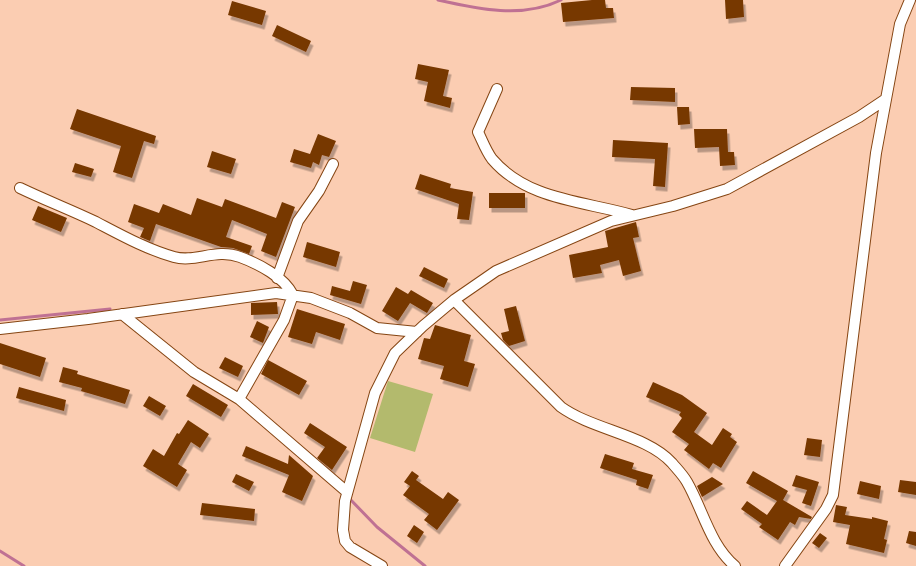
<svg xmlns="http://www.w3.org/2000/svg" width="916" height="566" font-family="Karla,sans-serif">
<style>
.green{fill:#b3ba6d}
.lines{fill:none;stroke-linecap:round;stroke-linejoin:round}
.stream{stroke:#bf7193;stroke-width:3}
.building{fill:#773800;filter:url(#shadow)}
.street-casing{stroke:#854513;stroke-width:12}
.street{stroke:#fff;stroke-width:10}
</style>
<defs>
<filter id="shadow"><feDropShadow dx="2.5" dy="4.5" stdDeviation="0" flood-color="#0004"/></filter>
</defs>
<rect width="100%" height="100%" fill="#fbcdb2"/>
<!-- green -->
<path class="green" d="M388 381 433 394 415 452 370 438Z"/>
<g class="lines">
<!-- stream -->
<path class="stream" d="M438 0C478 9 523 19 561 0
M0 320 110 309
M348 497 377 527 425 566
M0 551 24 566"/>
</g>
<!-- building -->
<path class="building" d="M592 0H605L606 8H613L614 18 563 22 561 3Z
M725 0H743L744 17 726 19Z
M232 1 266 11 262 25 228 15Z
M277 25 311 41 306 52 272 36Z
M418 64 449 70 443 96 452 98 450 108 424 101 428 82 415 79Z
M631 87 675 88V102L630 100Z
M677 107H689L690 124 678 125Z
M77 109 156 136 154 144 144 141 132 178 113 172 121 146 70 129Z
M694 129H727L728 152H734L735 165 720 166 719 147 695 148Z
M318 134 336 141 329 157 322 155 319 165 313 162 311 168 290 162 294 149 310 154Z
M613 140 668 143 665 187 653 186 655 159 612 157Z
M212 151 236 159 231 174 207 167Z
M75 163 94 169 91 177 72 172Z
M420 174 451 184 450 188 473 192 469 220 457 219 459 204 415 189Z
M489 193H525V208H489Z
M197 198 222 207 225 199 276 218 282 202 295 207 276 257 261 251 267 234 232 220 226 237 252 246 249 254 233 248 221 247 156 224 150 241 140 237 144 228 128 222 134 204 159 213 163 204 191 215Z
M38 206 67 218 61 232 32 220Z
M636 222 639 237 633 238 641 271 623 276 619 260 600 265 602 273 573 278 569 255 608 247 605 231Z
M307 242 340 252 336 267 303 257Z
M424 267 448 279 444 288 419 276Z
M353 281 367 285 361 304 330 295 332 286 350 291Z
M396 287 408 294 411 290 433 303 427 313 410 303 398 321 382 311Z
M277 302 278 314 251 315V303Z
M516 306 525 341 509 346 503 340 501 333 509 331 504 309Z
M297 309 345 324 340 340 316 332 312 344 288 337Z
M257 321 269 327 263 343 250 337Z
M435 325 471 335 464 361 475 364 468 387 440 379 444 366 418 359 424 338 430 339Z
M0 343 46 358 40 377 0 364Z
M225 357 243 366 238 377 219 368Z
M268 360 307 381 299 395 261 374Z
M63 367 78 371 77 374 130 390 125 404 81 391 82 388 59 382Z
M653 382 682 395 707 413 694 432 712 445 723 428 732 434 730 437 737 442 721 468 713 463 709 469 684 450 689 444 672 432 682 418 679 415 681 412 646 397Z
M193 384 228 405 221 417 186 396Z
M19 387 66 400 64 411 16 398Z
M149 396 166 406 160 416 143 406Z
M188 420 209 434 200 448 191 442 178 464 187 470 177 487 143 466 153 449 164 456 177 433 179 434Z
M310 423 347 447 332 470 317 458 325 447 304 433Z
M807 438 822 440 820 457 804 455Z
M246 446 288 464 289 455 313 476 302 501 282 492 289 475 242 456Z
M605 454 634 463 632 469 653 475 648 489 636 485 637 480 600 468Z
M412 471 419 476 416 480 443 499 448 492 459 500 437 530 424 520 429 514 403 495 410 486 404 482Z
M753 471 788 491 783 500 812 517 811 519 799 517 795 525 790 522 778 540 759 527 762 524 741 509 747 501 767 515 777 501 746 483Z
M236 474 254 482 249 491 232 482Z
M796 475 819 482 811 506 802 503 807 490 792 486Z
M712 477 723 484 702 497 697 486Z
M900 480 916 482V495L898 492Z
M860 481 881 486 879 499 857 494Z
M202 503 255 509 254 521 200 515Z
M836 505 847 507 845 515 872 519V517L888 521 884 539 887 540 884 553 846 544 850 525 833 522Z
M414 525 424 532 417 543 407 536Z
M909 531 916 532V546L906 543Z
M820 533 827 538 819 548 812 543Z"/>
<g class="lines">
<!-- street casing -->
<g class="street-casing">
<path id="street" d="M497 89 478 132C482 140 486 151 492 159 527 200 583 201 632 215
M20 188C45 200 71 210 96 222 121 235 146 249 174 257 195 263 216 248 240 257 259 264 284 277 293 295L284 320 239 399
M277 278 298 221 319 191 333 164
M454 300 561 407C593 430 647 435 672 463 677 469 683 475 687 482 703 510 710 545 735 566
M122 314 194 372 239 399 347 492
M0 329 88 319 276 293 311 298 350 313 377 328 417 332
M382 566 350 547 345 541 343 530 345 501 375 393 395 353 423 326 454 300 496 271 611 221 673 206 727 189 859 117 886 99
M785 566 826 509 833 495 876 153 900 24 910 0"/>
</g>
<!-- street -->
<use href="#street" class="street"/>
</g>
</svg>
